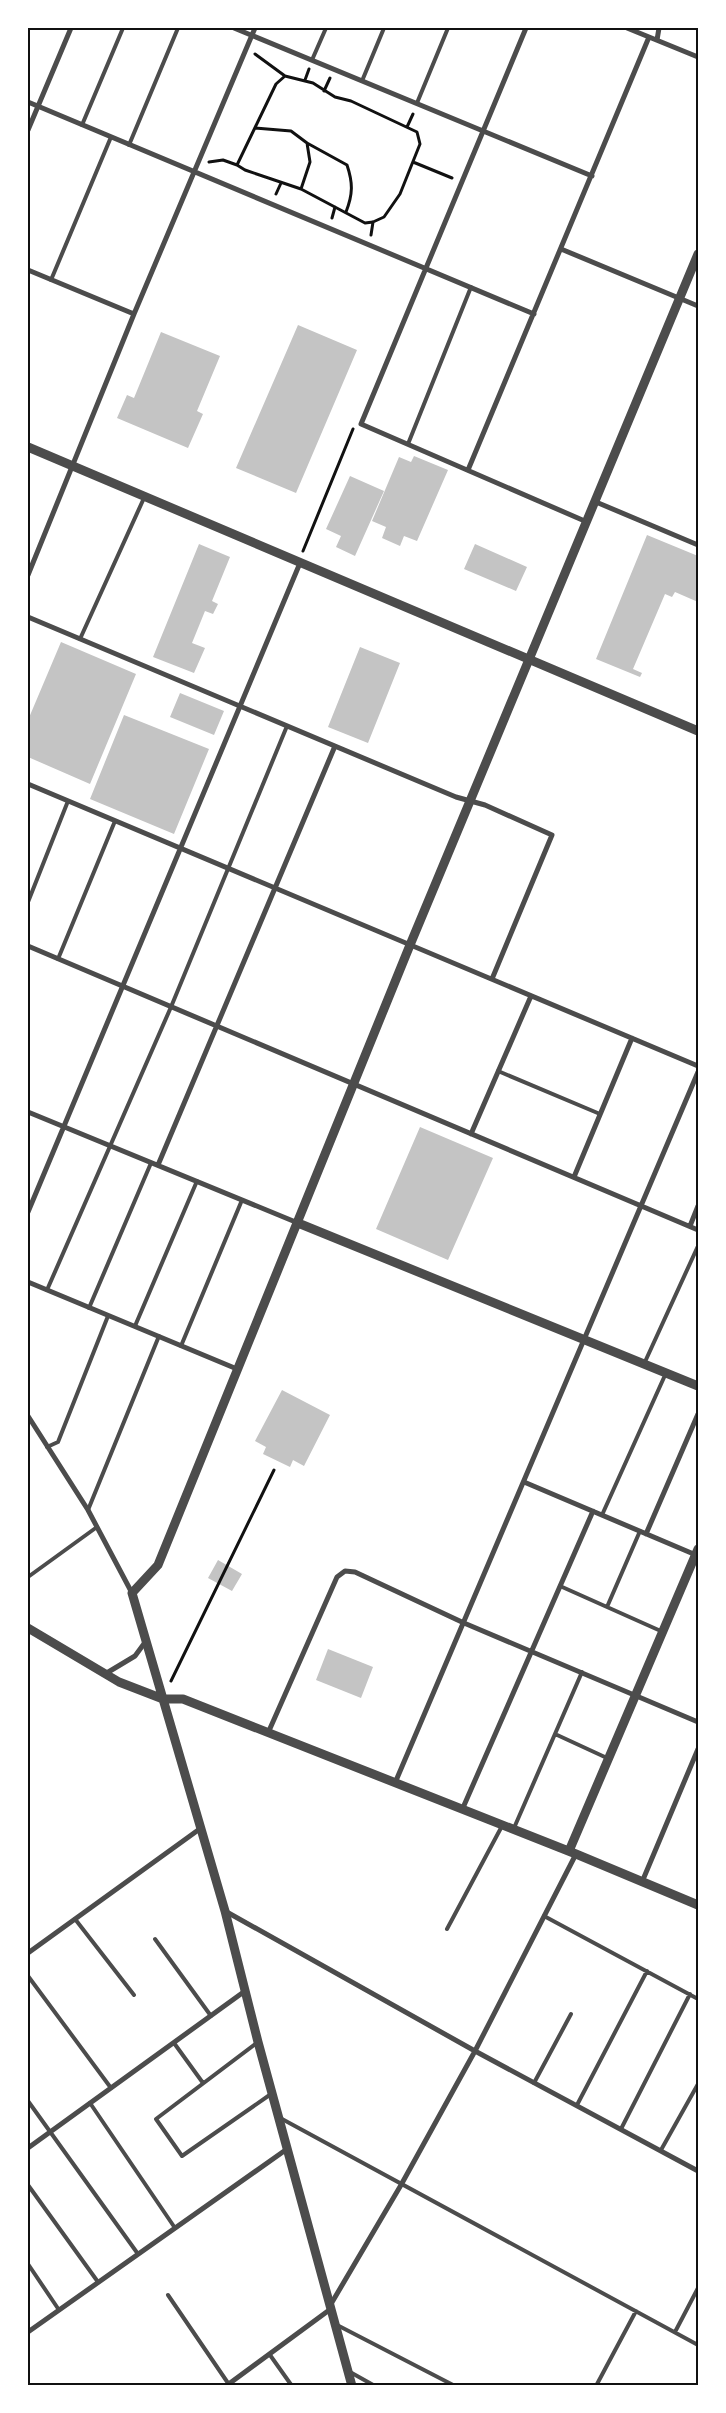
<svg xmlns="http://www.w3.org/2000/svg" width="726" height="2413" font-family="'DM Sans',sans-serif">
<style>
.building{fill:#c4c4c4}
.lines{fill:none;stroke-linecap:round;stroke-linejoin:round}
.path{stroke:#111;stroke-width:3}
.service{stroke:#4c4c4c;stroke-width:4}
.minor{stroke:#4c4c4c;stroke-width:5}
.tertiary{stroke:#4c4c4c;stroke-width:9}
.neatline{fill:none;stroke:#111;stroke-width:2}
</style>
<rect width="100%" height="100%" fill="#fff"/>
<!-- building -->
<path class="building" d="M298 325 357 350 296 493 236 468Z
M161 332 220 356 197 411 203 414 188 448 117 418 127 395 134 398Z
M414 456 448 470 417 541 404 536 400 546 382 538 386 527 372 521 399 457 411 462Z
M350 476 384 491 355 556 336 547 341 536 326 529Z
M647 535 698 556V602L675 592 672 597 665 594 633 669 642 673 640 677 596 659Z
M199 544 230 557 212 601 218 604 213 614 205 611 192 643 205 648 194 673 153 657Z
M475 544 527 567 516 591 464 569Z
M61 642 136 674 90 784 28 757V720Z
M360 647 400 663 368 743 328 727Z
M180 693 224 711 214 735 170 717Z
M124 715 209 749 174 834 90 799Z
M420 1127 493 1158 448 1260 376 1229Z
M282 1390 330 1415 304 1466 293 1460 290 1467 263 1454 266 1447 255 1441Z
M218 1560 242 1574 232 1591 208 1578Z
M328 1649 373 1667 361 1698 316 1680Z"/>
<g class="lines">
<!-- path -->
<path class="path" d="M255 54 285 76
M285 76 313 83 335 97 351 101 417 132 420 144 400 194 384 217 373 222 365 223 301 189 245 170 237 165 276 84Z
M305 80 309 69
M324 91 330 78
M407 127 413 114
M255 128 291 131 307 143 310 162 301 189
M307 143 347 165C353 183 353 194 346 212
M209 162 223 160 237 165
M413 162 452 178
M276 194 281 183
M332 218 335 207
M371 235 373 222
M303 551 353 429
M171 1681 274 1470"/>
<!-- service -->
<path class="service" d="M312 60 326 28
M362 81 384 28
M417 103 448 28
M82 125 123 28
M129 145 178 28
M51 280 111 137
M408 444 471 287
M80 639 144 498
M28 902 68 801
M58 959 115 821
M498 1071 600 1114
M47 1290 171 1007 287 726
M89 1308 151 1163
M135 1326 197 1181
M181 1346 242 1200
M644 1364 698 1246
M47 1447 58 1442 108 1316
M88 1510 159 1336
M602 1515 666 1373
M28 1577 97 1527
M560 1586 663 1632
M607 1607 640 1531
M555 1734 607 1758
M514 1828 582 1672
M544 1916 698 1999
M75 1919 134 1995
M447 1929 502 1826
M155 1939 211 2016
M28 1976 111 2088
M258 2042 156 2119 182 2156 271 2094
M174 2043 203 2083
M534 2083 571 2014
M28 2101 138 2254
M90 2103 175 2228
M577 2105 647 1971
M282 2119 698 2345
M621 2129 690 1994
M661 2150 698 2084
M28 2185 98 2282
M28 2264 59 2310
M168 2295 230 2386
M337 2325 455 2386
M675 2332 698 2288
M270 2355 292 2386
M350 2372 375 2386
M596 2386 636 2311"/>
<!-- minor -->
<path class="minor" d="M234 28 592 176
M526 28 361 424 587 522
M627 28 698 57
M657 40 659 28
M28 102 534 314
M28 130 71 28
M561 249 698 306
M28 270 134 314
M468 470 649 37
M596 502 698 545
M28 575 134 314 255 28
M28 617 456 797 485 805 552 835 492 979
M28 784 698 1066
M28 946 698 1230
M28 1112 298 1223
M471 1134 531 996
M158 1165 335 746
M574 1177 632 1038
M28 1212 300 563
M690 1226 698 1206
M28 1282 237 1369
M28 1416 88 1510 132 1593
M524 1482 696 1555
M646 1534 698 1414
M105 1674 135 1656 146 1641
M268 1733 337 1577 345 1571 355 1572 464 1623 698 1722
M395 1783 698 1072
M462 1810 593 1511
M642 1882 698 1749
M225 1911 475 2051 698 2171
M28 1953 201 1828
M28 2148 245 1991
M331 2304 401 2185 475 2051 576 1854
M28 2332 287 2149
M226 2386 332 2308"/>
<!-- tertiary -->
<path class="tertiary" d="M28 447 698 731
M298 1223 698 1386
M28 1628 119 1682 163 1699H183L576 1854 698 1905
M569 1851 698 1549
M352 2386 258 2042 225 1911 132 1593 158 1565 410 945 698 254"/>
</g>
<!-- border -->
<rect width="726" height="2413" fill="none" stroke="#ffffff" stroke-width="58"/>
<rect x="29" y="29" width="668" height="2355" class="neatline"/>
</svg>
